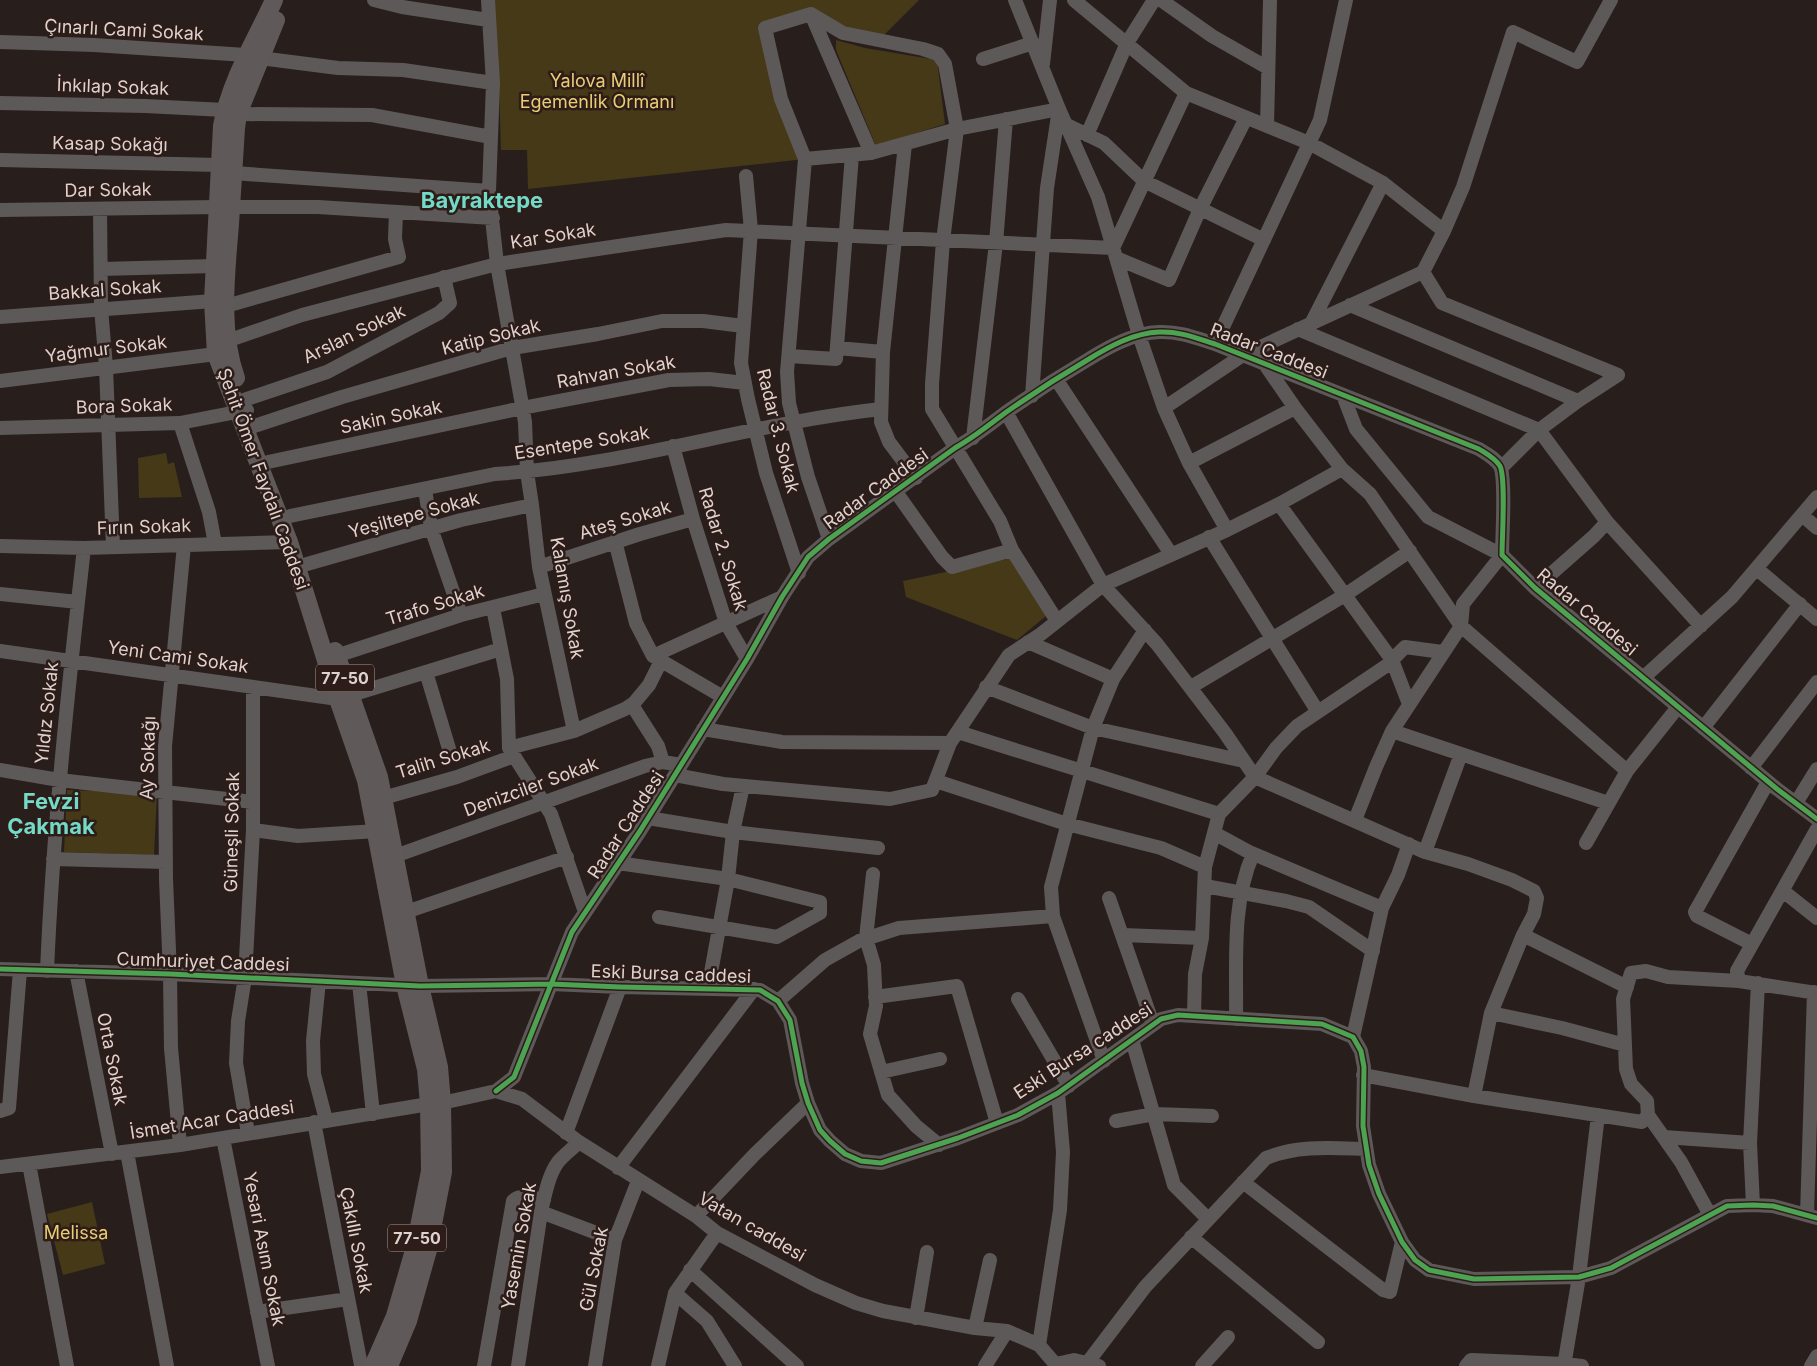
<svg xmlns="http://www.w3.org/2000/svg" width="1817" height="1366" font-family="Inter,sans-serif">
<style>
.green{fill:#453917}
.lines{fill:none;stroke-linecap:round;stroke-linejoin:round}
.minor{stroke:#5e5959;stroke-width:14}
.major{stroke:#5f5a59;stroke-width:18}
.cycleway-casing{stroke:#2d1c18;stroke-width:8}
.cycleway{stroke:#4ca352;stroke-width:5}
.labels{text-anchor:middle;stroke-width:5;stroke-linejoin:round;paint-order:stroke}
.shield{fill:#2d1c18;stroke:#a99b98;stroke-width:1}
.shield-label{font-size:16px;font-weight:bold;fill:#ded2cf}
.street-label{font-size:18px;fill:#ded2cf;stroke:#2d1c18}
.park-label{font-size:18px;fill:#eace74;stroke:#2d1c18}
.district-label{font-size:22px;font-weight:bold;fill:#73dac8;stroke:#2d1c18}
</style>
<rect width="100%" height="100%" fill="#281f1d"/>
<!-- green -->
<path class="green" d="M494 0H919L878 41 811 14 765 28 805 159 528 189 527 150H501L499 82Z
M836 40 865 48 937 60 945 124 876 146 836 50Z
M166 453 168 464 174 462 182 497 139 498 138 458Z
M1012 558 1046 616 1017 640 906 597 903 581Z
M67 790 157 793 154 855 64 852Z
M92 1202 105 1264 63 1275 47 1214Z"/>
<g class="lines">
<!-- minor -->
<path class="minor" d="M374 0 402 7 488 20
M488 0 493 83 489 191 497 264 525 422 527 472 532 505 539 567 574 731
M1015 0 1059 109 1098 197 1139 335 1164 408 1189 463 1227 530
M1074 0 1186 93 1309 143 1383 183 1444 231
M1161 0 1212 36 1268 68
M811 14 765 28 781 99 805 159 787 372 789 403 808 477 829 539
M0 42 94 45 246 55
M260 58 338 68 403 70 493 83
M983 59 1033 43
M1043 64 1050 0
M0 103 145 106 225 110
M238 114 372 115 491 137
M1065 124 1104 143 1144 181 1264 240
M1267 126 1270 0
M1087 135 1127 43 1154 0
M905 144 883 352 881 422 889 442 916 478
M871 153 811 14 843 33 923 49 938 54 945 64 957 129 943 241 932 384V409L1000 521 1012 550 1057 621
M805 159 871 153 957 129 1059 109 1047 188 1032 396
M0 160 220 165
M233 173 489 191
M746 176 751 230 741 363 748 399 766 473 799 573
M231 207H318L493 218
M100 209 101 308 106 367 113 547
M0 210 218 207
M1116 258 1169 280 1200 209 1246 118
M101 269 215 266
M1423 272 1442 303 1618 375 1578 401 1539 430 1501 468
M1350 305 1578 401
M226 306 399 257 395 239 396 212
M0 317 213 301
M1312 322 1383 183
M1298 329 1539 430 1607 522 1701 626
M227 341 302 315 497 264 726 230 1113 248 1186 93
M1215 344 1320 120 1346 0
M837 348 883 352
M789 356 836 359 852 155
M1264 363 1295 408 1342 469 1370 494 1461 626 1627 771
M1056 379 1171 554
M0 381 216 354
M1343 395 1356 429 1428 517 1502 555 1463 604 1461 626 1392 731 1376 767 1355 820
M244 400 327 372 439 313 450 303 444 277
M1164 408 1243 355 1423 272 1444 231 1463 187 1513 32 1577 62 1611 0
M1006 412 1103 585 1157 644 1225 733 1255 777 1425 852 1468 864 1512 880 1534 891 1537 898 1534 914 1523 935 1491 1013 1474 1096
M180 423 209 512 215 544
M254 426 342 397 512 348 598 334 662 321H703L743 326
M0 428 180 423 247 410
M973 438 996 243 1006 119
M673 446 693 519 726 623 747 659
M268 462 522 408 669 380 709 379 745 383
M1189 463 1295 408
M425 489 431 528 461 615
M896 492 942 557 952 567 1012 550
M1279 504 1392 660 1409 704
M1802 515 1817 528
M290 516 495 474C625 466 751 423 881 409
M1209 537 1318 712
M615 541 636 623 653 656 723 697
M0 546 84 548 289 542
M307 564 461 520 532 505
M539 567 640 534 693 519
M1757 569 1817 619
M1535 588 1594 536 1607 522
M0 594 78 602
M493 608 507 679 509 748 551 814 585 912
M1028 642 1113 679
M0 651 338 699 501 649
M336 656 461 615 544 594
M653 656 782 597
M426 672 450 752
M1643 678 1732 597 1817 497
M986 687 1093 728 1244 761
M1191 687 1345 595 1410 551
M632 705 658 746 663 762
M1703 728 1800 604
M703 729 782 742 950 743
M1392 731 1608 803
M958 732 1219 814
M509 748 574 731 625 709 634 703 649 685 661 661
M1751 768 1817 682
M0 770 59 780 253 802
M675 775 723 784 890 799 932 790 950 743 1009 655 1041 634 1103 585 1227 530 1279 504 1342 469
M936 781 1067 824 1161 848 1205 867
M383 798 457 777 514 756
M1796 803 1817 769
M648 818 733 832 878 848
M1817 829 1737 971 1739 981 1817 993
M253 830 298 836 377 831
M1214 833 1249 852 1382 908
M1586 843 1627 771 1678 707
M1425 852 1461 754
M395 856 645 766 663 762 681 765
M53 859 166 862
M618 863 728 879 820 902V913L777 937 659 917
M873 874 866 938 874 965 876 1006 870 1034 888 1095 916 1126 939 1145
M1205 886 1286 901 1309 907 1373 951
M1783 891 1817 918
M1109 898 1153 1024
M406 912 567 857
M1122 935 1202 938
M1523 935 1627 987
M1752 944 1697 916 1695 912 1768 782
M0 969 170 974 420 986 551 984 620 987 760 990 778 1001 790 1020 802 1083 808 1103 820 1130 830 1141 845 1154 861 1161 881 1163 958 1138 1018 1115 1058 1093 1161 1019 1178 1015 1322 1024 1353 1037 1361 1051 1364 1067 1363 1126 1369 1165 1379 1194 1402 1242 1415 1260 1429 1270 1474 1279 1579 1277 1611 1268 1727 1206 1753 1205 1773 1206 1817 1218
M47 971C53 830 68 689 84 548
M76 971 112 1154
M319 981 313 1041 314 1074 326 1120
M359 983 373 1114
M708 989 728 879 733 832 743 786
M875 997 957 986 997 1123
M1018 999 1069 1086
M778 1001 825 960 859 941 899 928 1053 916
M1491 1013 1562 1028 1625 1045
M1194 1016 1195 974 1202 938 1205 867 1219 814 1255 777 1276 748 1297 726 1386 666 1405 647 1442 652
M1236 1019C1237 965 1231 904 1253 854
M1353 1037 1382 908 1398 875 1409 844
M1132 1040 1174 1185 1208 1219
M1104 1061 1053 916 1051 887 1093 728 1113 679 1145 630
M881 1072 940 1059
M1363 1075 1474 1096 1642 1122 1648 1115 1647 1101 1631 1084 1626 1069 1623 999 1631 973 1646 971 1668 977 1739 981
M496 1091 514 1077 572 932 640 831 747 659 782 597 808 557 829 539 955 448C973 438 989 425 1005 413 1032 394 1060 376 1089 359 1110 346 1134 333 1159 332 1179 331 1196 338 1215 344L1479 449C1487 454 1495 458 1500 466 1506 478 1502 538 1502 555L1535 588 1777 789 1817 819
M442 1103 496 1091 522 1099 579 1142 696 1216 717 1233 815 1285 856 1303 883 1311 975 1328 1007 1331 1039 1345 1057 1366
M0 1111 9 1108 20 970
M1648 1115 1681 1162 1710 1215
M1116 1121 1154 1114 1212 1116
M314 1122 361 1365
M248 1133 236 1063 238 1021 245 977 253 830V687
M566 1133 620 987
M1664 1137 1750 1143
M223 1138 268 1366
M180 1145 171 1048 170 974 166 879 165 746 184 545
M127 1152 167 1366
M29 1164 67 1366
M0 1167 180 1145 429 1104
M618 1168 754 989
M1243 1182 1383 1290 1390 1292 1402 1242
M1753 1205 1750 1143 1758 983
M541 1212 615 1240
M1807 1215 1814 992
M696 1216 755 1154 808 1103
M1191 1237 1318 1342
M690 1270 797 1366
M675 1293 707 1321 735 1366
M257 1312 348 1299
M916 1318 927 1252
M975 1328 990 1260
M1039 1345 1060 1210 1063 1152 1058 1093
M1088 1362 1145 1287 1266 1158C1298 1145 1332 1148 1365 1149
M1056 1364 1074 1360 1099 1366
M484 1366 513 1201C521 1193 533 1198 544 1200
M518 1366 541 1212C545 1195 548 1176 558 1162 564 1155 572 1149 579 1142
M595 1366 615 1240 638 1181
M658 1366 675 1293 717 1233
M985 1366 1007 1331
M1202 1366 1228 1337
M1466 1366 1471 1360 1564 1364 1582 1366
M1564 1366 1579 1277 1598 1115
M1811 1366 1817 1356"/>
<!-- major -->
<path class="major" d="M274 0C255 42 230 81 222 126L213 301 216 354 289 542 338 699 366 780 405 985 426 1069 429 1104 430 1171 415 1247 395 1316 373 1366
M236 378C219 330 226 274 230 224 232 192 234 160 236 128L238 114 276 20
M335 651 379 777 420 986 439 1067 442 1103 443 1172 428 1250 408 1321 389 1366"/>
<!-- cycleway casing -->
<g class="cycleway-casing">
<path id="cycleway" d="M0 969 170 974 420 986 551 984 620 987 760 990 778 1001 790 1020 802 1083 808 1103 820 1130 830 1141 845 1154 861 1161 881 1163 958 1138 1018 1115 1058 1093 1161 1019 1178 1015 1322 1024 1353 1037 1361 1051 1364 1067 1363 1126 1369 1165 1379 1194 1402 1242 1415 1260 1429 1270 1474 1279 1579 1277 1611 1268 1727 1206 1753 1205 1773 1206 1817 1218
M496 1091 514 1077 572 932 640 831 747 659 782 597 808 557 829 539 955 448C973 438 989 425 1005 413 1032 394 1060 376 1089 359 1110 346 1134 333 1159 332 1179 331 1196 338 1215 344L1479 449C1487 454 1495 458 1500 466 1506 478 1502 538 1502 555L1535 588 1777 789 1817 819"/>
</g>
<!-- cycleway -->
<use href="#cycleway" class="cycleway"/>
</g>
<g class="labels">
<!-- shield labels -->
<g class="shield">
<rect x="316" y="664.5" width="58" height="27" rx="4"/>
<rect x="388" y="1224.5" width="58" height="27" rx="4"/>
</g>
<g class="shield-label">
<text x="345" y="684">77-50</text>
<text x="417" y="1244">77-50</text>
</g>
<!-- street labels -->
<g class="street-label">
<text transform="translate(124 30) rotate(3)" y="6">Çınarlı Cami Sokak</text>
<text transform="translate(113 87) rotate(2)" y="6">İnkılap Sokak</text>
<text transform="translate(110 144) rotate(1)" y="6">Kasap Sokağı</text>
<text transform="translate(108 190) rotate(-1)" y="6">Dar Sokak</text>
<text transform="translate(553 236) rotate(-9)" y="6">Kar Sokak</text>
<text transform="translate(105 290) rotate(-4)" y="6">Bakkal Sokak</text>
<text transform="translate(354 334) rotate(-26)" y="6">Arslan Sokak</text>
<text transform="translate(491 337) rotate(-14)" y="6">Katip Sokak</text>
<text transform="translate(106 349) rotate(-7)" y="6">Yağmur Sokak</text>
<text transform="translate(1269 351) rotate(21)" y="6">Radar Caddesi</text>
<text transform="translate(616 372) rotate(-10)" y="6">Rahvan Sokak</text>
<text transform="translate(124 406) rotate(-2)" y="6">Bora Sokak</text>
<text transform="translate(391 417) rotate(-12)" y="6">Sakin Sokak</text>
<text transform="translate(778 431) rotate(76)" y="6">Radar 3. Sokak</text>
<text transform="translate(582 443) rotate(-9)" y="6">Esentepe Sokak</text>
<text transform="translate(263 479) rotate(70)" y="6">Şehit Ömer Faydalı Caddesi</text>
<text transform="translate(876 489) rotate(-36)" y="6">Radar Caddesi</text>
<text transform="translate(414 515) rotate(-15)" y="6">Yeşiltepe Sokak</text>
<text transform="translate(625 520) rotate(-17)" y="6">Ateş Sokak</text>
<text transform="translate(144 527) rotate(-2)" y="6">Fırın Sokak</text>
<text transform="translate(723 549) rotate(73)" y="6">Radar 2. Sokak</text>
<text transform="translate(567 598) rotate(80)" y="6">Kalamış Sokak</text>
<text transform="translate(435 605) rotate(-17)" y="6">Trafo Sokak</text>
<text transform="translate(1587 612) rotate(40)" y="6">Radar Caddesi</text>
<text transform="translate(178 657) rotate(8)" y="6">Yeni Cami Sokak</text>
<text transform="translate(47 713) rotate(-84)" y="6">Yıldız Sokak</text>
<text transform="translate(148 758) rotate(-88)" y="6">Ay Sokağı</text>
<text transform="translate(443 759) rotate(-17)" y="6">Talih Sokak</text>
<text transform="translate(531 787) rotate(-20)" y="6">Denizciler Sokak</text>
<text transform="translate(626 825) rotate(-57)" y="6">Radar Caddesi</text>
<text transform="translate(232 832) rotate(-89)" y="6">Güneşli Sokak</text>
<text transform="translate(203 962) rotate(2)" y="6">Cumhuriyet Caddesi</text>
<text transform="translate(671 974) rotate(2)" y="6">Eski Bursa caddesi</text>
<text transform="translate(1083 1051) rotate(-33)" y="6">Eski Bursa caddesi</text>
<text transform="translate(112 1059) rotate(79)" y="6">Orta Sokak</text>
<text transform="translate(212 1120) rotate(-9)" y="6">İsmet Acar Caddesi</text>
<text transform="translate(752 1227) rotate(30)" y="6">Vatan caddesi</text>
<text transform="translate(356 1240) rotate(79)" y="6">Çakıllı Sokak</text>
<text transform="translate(519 1246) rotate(-80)" y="6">Yasemin Sokak</text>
<text transform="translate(264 1249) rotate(79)" y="6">Yesari Asım Sokak</text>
<text transform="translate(594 1269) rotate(-79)" y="6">Gül Sokak</text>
</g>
<!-- park labels -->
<g class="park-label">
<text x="597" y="87">Yalova Millî<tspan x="597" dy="21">Egemenlik Ormanı</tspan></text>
<text x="76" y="1239">Melissa</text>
</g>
<!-- district labels -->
<g class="district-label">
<text x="482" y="208">Bayraktepe</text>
<text x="51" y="809">Fevzi<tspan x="51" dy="25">Çakmak</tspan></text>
</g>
</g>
</svg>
